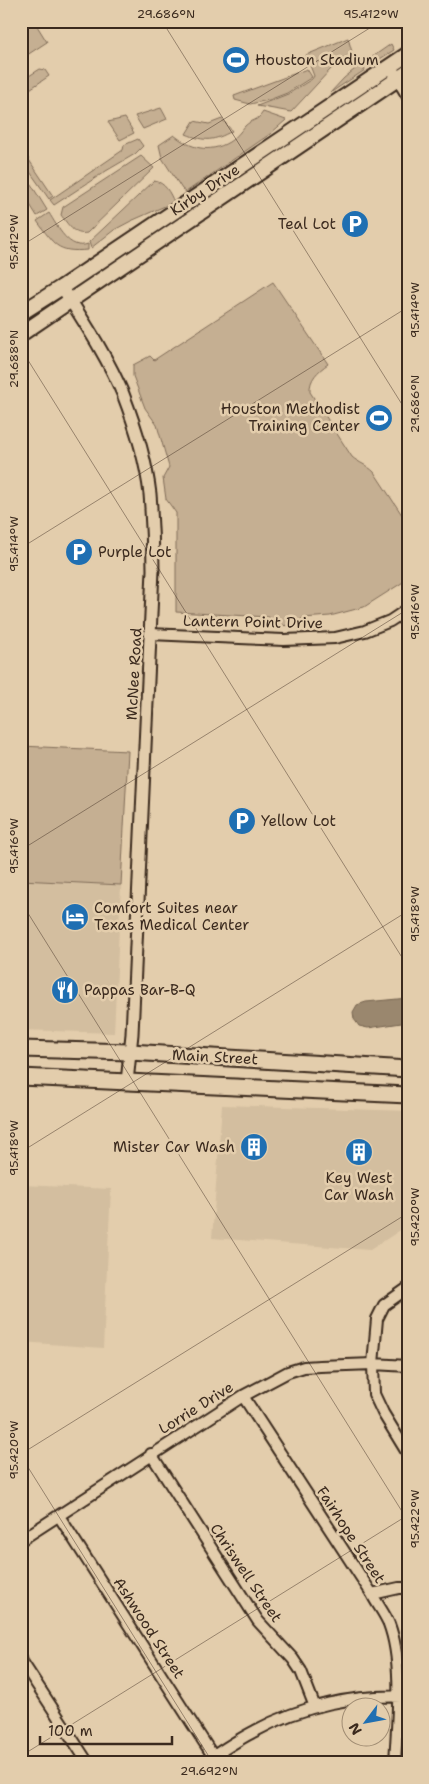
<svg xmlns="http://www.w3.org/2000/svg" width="429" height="1784" font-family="'Shantell Sans',sans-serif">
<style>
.built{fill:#d3be9f}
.green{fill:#c5af92;stroke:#806c58}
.water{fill:#9a876e;stroke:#74624e}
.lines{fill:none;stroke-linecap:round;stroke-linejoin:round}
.minor-casing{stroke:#3b2a1e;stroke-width:14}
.tertiary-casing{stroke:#3b2a1e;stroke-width:15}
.secondary-casing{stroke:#3b2a1e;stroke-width:18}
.primary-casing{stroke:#3b2a1e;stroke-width:19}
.minor{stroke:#e3cdac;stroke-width:10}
.tertiary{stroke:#e3cdac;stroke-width:11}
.secondary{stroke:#e3cdac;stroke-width:14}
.primary{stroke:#e3cdac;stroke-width:15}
.ticks{fill:none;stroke:#3b2a1e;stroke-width:1;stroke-opacity:0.45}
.labels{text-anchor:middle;stroke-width:5;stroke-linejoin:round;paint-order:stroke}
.poi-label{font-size:15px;fill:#3b2a1e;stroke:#e3cdac;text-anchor:start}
.street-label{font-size:15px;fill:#3b2a1e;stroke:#e3cdac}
.neatline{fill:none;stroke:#3b2a1e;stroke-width:2}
.ticks-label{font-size:12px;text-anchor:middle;fill:#3b2a1e}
</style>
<rect width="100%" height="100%" fill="#e3cdac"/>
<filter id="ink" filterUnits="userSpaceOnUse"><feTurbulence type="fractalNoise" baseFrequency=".02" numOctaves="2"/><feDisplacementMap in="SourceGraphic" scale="10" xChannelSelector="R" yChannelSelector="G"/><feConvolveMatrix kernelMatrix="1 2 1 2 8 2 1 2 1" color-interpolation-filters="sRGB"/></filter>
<g filter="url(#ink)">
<!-- built -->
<path class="built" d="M21 880 121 885 114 1033 21 1030Z
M222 1105 408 1111V1225L370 1250 212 1238Z
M21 1185 111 1189 103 1348 21 1342Z"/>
<!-- green -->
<path class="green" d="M21 21H34L47 42 21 59Z
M348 38 352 52 331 69 291 112 257 106 288 94 312 79 314 76 306 55Z
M391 44 394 50 372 64 368 60Z
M360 65H364L365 70 330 93 344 78Z
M40 69 45 70 49 76 21 95V81Z
M307 69 312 77 287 93 269 100 250 104 235 100 234 96Z
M161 108 167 119 143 129 135 116Z
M263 112 286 120 270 134 186 192 182 189 162 158 159 145 174 135C190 148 209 154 229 142 236 138 240 132 245 126 252 119 257 122 263 112Z
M125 118 134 133 120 140 108 122Z
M222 119 232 131C214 141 205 142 186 134L194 121 209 124Z
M138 139 143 146 135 154 106 171 54 205 50 200 123 150 124 145Z
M21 148 53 196 49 199 21 159Z
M141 156 154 168 87 233C74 236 68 224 61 215L63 207Z
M21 168 47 210 37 216 21 190Z
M154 181C165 182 170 193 174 202L131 221 114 230 91 248 89 242Z
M49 213C58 227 69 251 88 244V250C56 253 54 244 37 221Z
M273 282 328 364C318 371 309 379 310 392L352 457C359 463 367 465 374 472L408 524V579L364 607 330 616 303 618 293 626 277 625 269 617 176 612V513L166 499 163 478 169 467 157 425 145 408 133 376V365L150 356 154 360Z
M21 746 128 751 121 885 21 880Z"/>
<!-- water -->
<path class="water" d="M408 998V1022L368 1028 359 1026 354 1019 353 1012 357 1005 366 1002Z"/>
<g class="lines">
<!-- minor casing -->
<g class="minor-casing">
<path id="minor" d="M150 634 284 640 335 638 365 631 390 621 408 609
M408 1288 384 1305 377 1319 373 1364 374 1394 383 1413 408 1454
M243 1396 372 1594C377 1604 385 1614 389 1624 404 1664 397 1721 395 1763
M151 1454 258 1621 293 1659 301 1671 315 1707
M59 1516 213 1756
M21 1540 243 1396 288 1372 304 1367 320 1366 373 1364 408 1366
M372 1594 399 1588H408
M21 1660 88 1763
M203 1763C220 1752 237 1740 255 1731 301 1706 356 1694 408 1697"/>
</g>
<!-- tertiary casing -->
<g class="tertiary-casing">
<path id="tertiary" d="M393 71 408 96
M62 287C84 322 107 356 123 394 135 425 146 460 150 494 152 519 153 545 153 570L132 1034 127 1082"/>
</g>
<!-- secondary casing -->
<g class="secondary-casing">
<path id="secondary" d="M21 313 62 287 408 54
M21 334 408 72"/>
</g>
<!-- primary casing -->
<g class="primary-casing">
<path id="primary" d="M21 1049 130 1052 408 1069
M21 1077 408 1095"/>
</g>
<!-- minor -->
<use href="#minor" class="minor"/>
<!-- tertiary -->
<use href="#tertiary" class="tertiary"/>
<!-- secondary -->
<use href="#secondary" class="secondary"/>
<!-- primary -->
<use href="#primary" class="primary"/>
</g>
</g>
<!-- ticks -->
<path class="ticks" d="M162 21 408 414M21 246 381 21M21 349 408 967M21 548 408 307M21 850 408 609M21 902 408 1521M21 1152 408 911M21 1454 408 1213M21 1456 213 1763M21 1756 408 1515"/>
<!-- icons -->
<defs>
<g id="stadium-disc" transform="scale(1.4375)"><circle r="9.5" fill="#1f6fb2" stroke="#e3cdac"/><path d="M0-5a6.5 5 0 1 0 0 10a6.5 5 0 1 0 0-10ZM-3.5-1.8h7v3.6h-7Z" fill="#fff"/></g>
<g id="parking-disc" transform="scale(1.4375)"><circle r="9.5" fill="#1f6fb2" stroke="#e3cdac"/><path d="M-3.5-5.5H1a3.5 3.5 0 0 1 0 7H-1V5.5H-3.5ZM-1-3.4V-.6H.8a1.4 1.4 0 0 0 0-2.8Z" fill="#fff"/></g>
<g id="hotel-disc" transform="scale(1.4375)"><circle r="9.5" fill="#1f6fb2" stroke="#e3cdac"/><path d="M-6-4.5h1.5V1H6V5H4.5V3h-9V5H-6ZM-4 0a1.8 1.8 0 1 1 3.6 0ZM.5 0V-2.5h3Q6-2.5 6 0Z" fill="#fff"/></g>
<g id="restaurant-disc" transform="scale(1.4375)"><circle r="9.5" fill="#1f6fb2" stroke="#e3cdac"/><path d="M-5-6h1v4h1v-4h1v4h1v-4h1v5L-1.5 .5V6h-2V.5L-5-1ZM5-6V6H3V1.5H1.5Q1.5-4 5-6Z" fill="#fff"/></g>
<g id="building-disc" transform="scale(1.4375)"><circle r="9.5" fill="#1f6fb2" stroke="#e3cdac"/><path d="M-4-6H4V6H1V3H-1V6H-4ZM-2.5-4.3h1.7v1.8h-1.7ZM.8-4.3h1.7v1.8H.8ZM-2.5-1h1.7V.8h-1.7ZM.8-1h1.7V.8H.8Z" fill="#fff"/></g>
</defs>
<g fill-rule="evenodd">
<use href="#stadium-disc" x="236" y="60"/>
<use href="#parking-disc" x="355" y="224"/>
<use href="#stadium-disc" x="379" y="418"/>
<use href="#parking-disc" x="79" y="552"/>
<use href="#parking-disc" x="242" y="821"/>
<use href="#hotel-disc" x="75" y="917"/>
<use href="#restaurant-disc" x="65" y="990"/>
<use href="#building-disc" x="254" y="1147"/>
<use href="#building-disc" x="359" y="1152"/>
</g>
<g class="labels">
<!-- poi labels -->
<g class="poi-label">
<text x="255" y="65">Houston Stadium</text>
<text x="336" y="229" text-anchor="end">Teal Lot</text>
<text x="360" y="414" text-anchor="end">Houston Methodist<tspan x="360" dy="17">Training Center</tspan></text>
<text x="98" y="557">Purple Lot</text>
<text x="261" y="826">Yellow Lot</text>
<text x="94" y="913">Comfort Suites near<tspan x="94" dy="17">Texas Medical Center</tspan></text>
<text x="84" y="995">Pappas Bar-B-Q</text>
<text x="235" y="1152" text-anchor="end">Mister Car Wash</text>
<text x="359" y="1183" text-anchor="middle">Key West<tspan x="359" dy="17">Car Wash</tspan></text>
</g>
<!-- street labels -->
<g class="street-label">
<text transform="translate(205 190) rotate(-34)" y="5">Kirby Drive</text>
<text transform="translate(253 622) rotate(1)" y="5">Lantern Point Drive</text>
<text transform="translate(134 674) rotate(-87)" y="5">McNee Road</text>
<text transform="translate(215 1057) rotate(3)" y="5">Main Street</text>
<text transform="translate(196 1408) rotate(-32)" y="5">Lorrie Drive</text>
<text transform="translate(351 1535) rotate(57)" y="5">Fairhope Street</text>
<text transform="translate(246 1573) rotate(56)" y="5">Chriswell Street</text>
<text transform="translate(149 1628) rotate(57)" y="5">Ashwood Street</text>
</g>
</g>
<!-- margin -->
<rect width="429" height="1784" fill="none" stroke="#e3cdac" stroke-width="55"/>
<!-- north arrow -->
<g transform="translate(366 1722) rotate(238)"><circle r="24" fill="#e3cdac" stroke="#a08c73"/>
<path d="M0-4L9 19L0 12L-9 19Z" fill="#1f6fb2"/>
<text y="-8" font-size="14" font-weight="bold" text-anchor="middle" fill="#3b2a1e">N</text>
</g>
<!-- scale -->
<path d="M40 1736v8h132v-8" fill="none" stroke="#3b2a1e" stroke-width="2.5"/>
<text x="48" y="1736" font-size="15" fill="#3b2a1e" stroke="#e3cdac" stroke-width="4" paint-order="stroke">100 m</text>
<rect x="28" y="28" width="374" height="1728" class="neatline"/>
<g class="ticks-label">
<text x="166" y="18">29.686°N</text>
<text x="371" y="18">95.412°W</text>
<text transform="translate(14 242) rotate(-90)" y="4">95.412°W</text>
<text transform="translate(415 310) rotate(-90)" y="4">95.414°W</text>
<text transform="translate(14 359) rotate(-90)" y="4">29.688°N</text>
<text transform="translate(415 404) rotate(-90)" y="4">29.686°N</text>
<text transform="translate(14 544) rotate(-90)" y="4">95.414°W</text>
<text transform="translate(415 612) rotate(-90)" y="4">95.416°W</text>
<text transform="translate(14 846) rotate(-90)" y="4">95.416°W</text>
<text transform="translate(415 914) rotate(-90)" y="4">95.418°W</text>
<text transform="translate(14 1148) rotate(-90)" y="4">95.418°W</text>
<text transform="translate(415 1217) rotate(-90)" y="4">95.420°W</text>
<text transform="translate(14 1450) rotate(-90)" y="4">95.420°W</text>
<text transform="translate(415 1519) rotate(-90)" y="4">95.422°W</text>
<text x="209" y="1775">29.692°N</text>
</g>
</svg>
